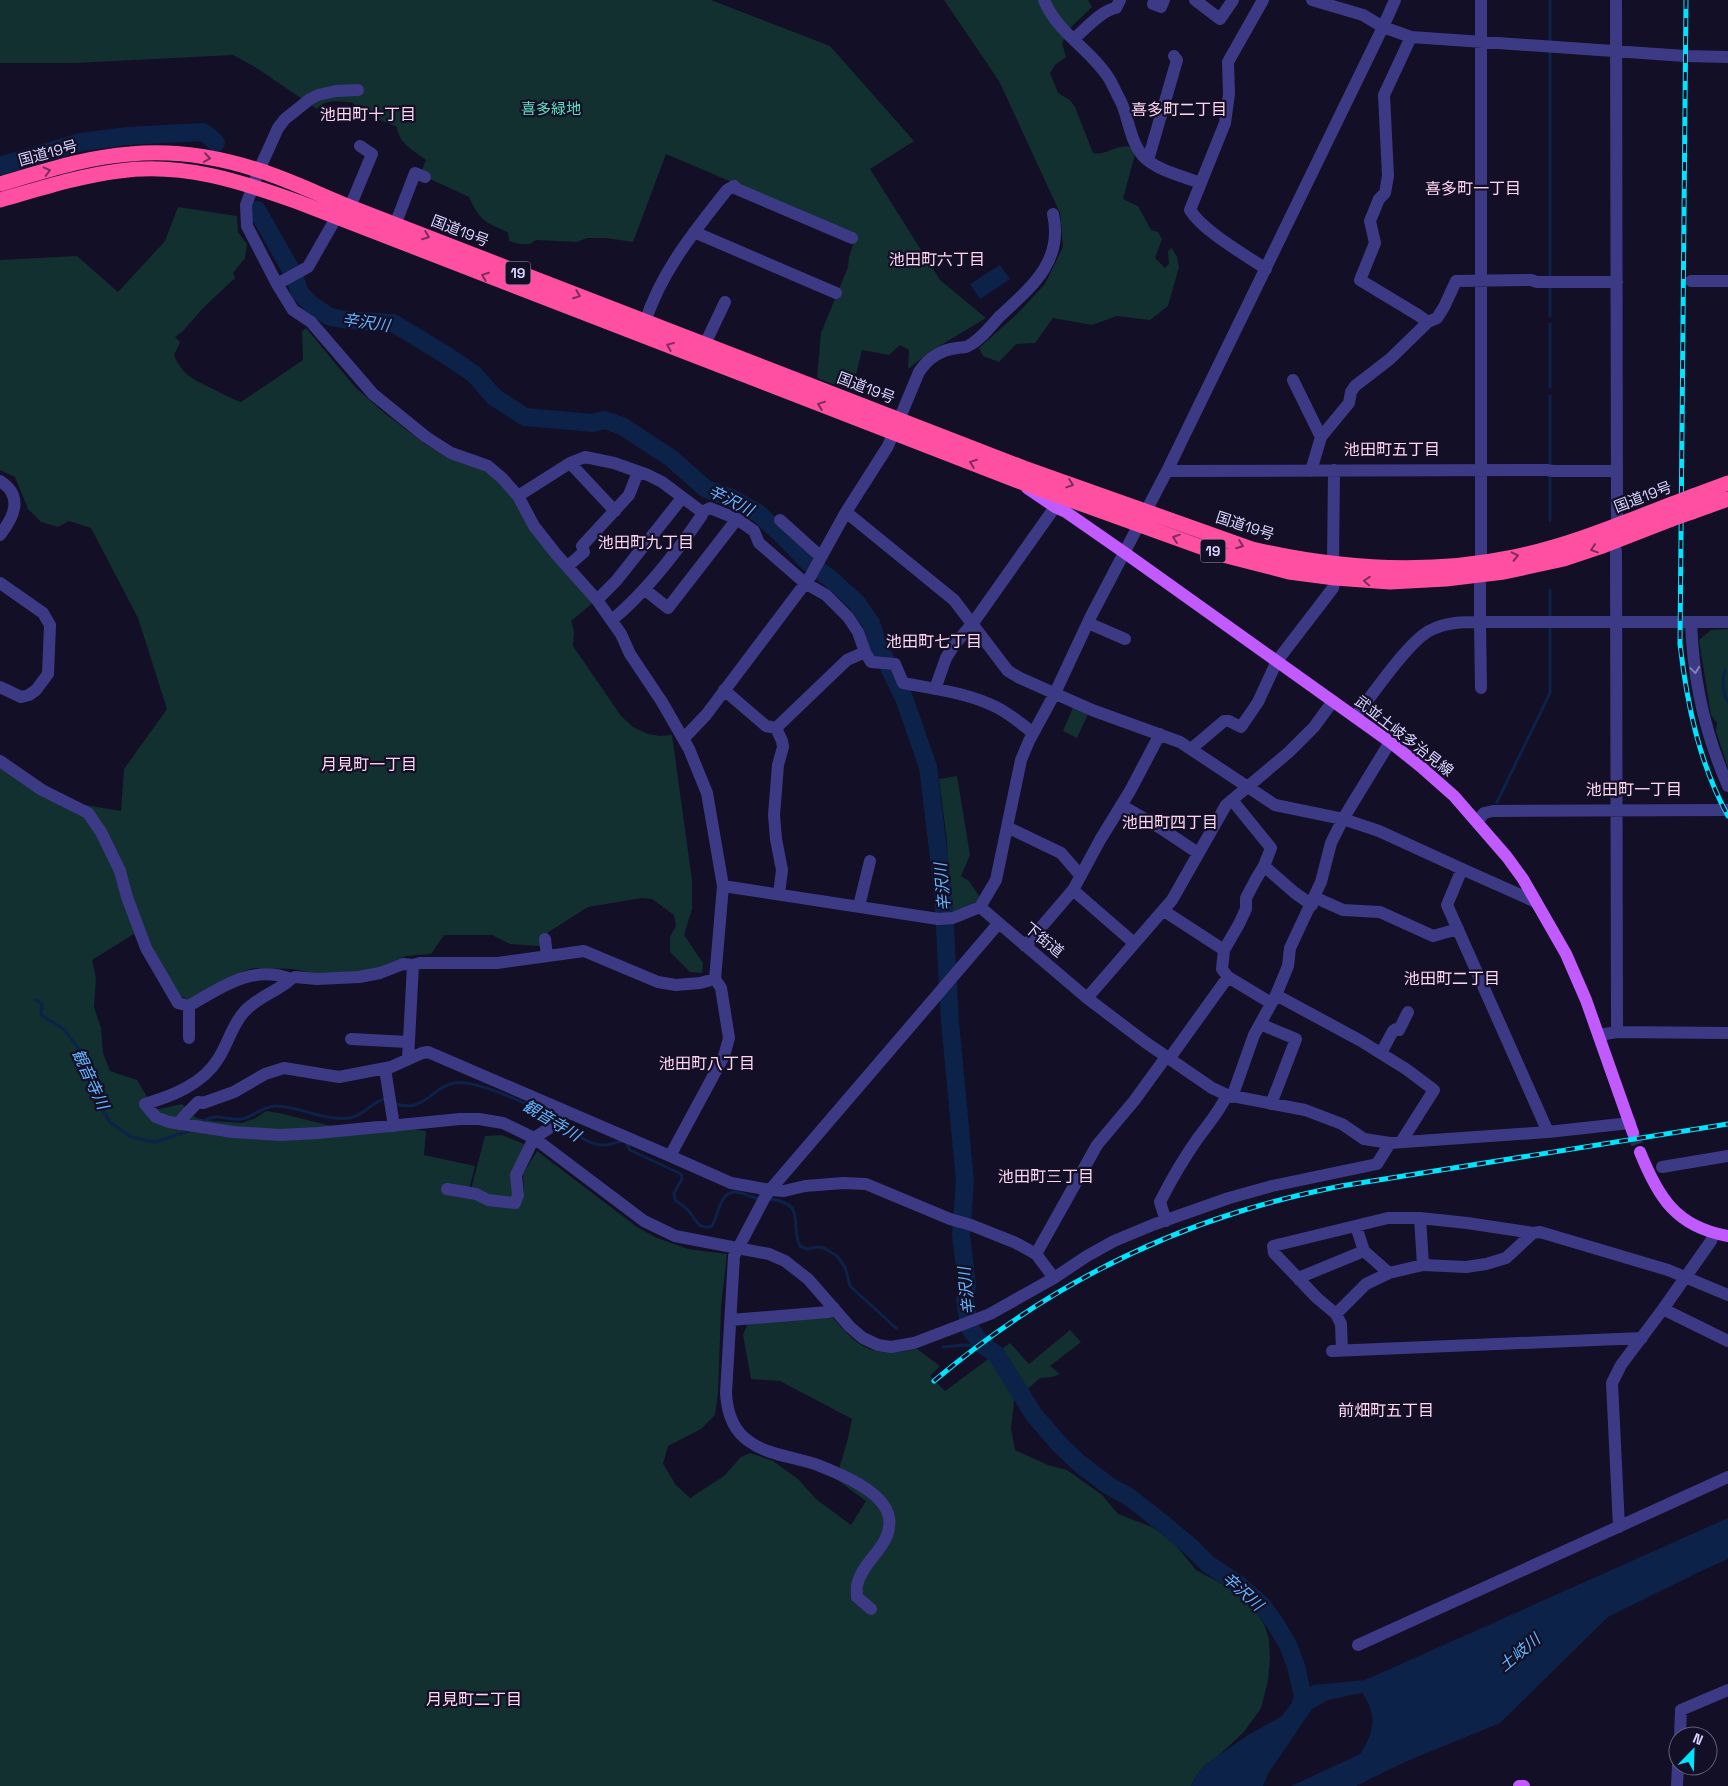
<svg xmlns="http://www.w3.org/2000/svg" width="1728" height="1786" font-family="'Space Grotesk','Noto Sans JP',sans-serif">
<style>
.green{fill:#12302f}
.water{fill:#0c2248}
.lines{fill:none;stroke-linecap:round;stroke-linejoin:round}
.stream{stroke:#0c2248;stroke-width:3}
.river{stroke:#0c2248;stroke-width:18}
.major-tunnel{stroke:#312d47;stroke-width:12;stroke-dasharray:12 6;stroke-linecap:butt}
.minor{stroke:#3d3a85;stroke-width:12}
.major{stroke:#c25bff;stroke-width:12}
.highway{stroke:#ff4fa3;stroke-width:15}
.rail-casing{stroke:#00e5ff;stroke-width:5}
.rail{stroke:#130f26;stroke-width:3;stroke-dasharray:9;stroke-linecap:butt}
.highway-bridge{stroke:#ff4fa3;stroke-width:15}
.oneway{stroke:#7d2c5e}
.oneway2{stroke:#837fbc}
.labels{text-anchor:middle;stroke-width:4.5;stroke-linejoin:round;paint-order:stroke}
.shield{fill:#130f26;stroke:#9e99be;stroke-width:1}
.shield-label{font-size:14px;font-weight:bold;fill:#d9d4ff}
.park-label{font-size:15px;fill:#5fe0c0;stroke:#130f26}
.street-label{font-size:15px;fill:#d9d4ff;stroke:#130f26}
.neighbourhood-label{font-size:16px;fill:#ffd6f0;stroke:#130f26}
.water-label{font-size:16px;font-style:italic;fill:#62b6ff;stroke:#130f26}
</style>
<rect width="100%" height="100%" fill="#130f26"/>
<!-- green -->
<path class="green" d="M0 0H711L830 46 914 141 870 169 940 280 986 318 931 351 908 369 909 350 900 345 889 355 862 350 852 391 817 378 821 333 848 267 849 257 856 235 666 154 633 242 606 238H587L577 242 536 240 530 244H520L509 241 508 232C486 223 479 220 469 197L430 179V173L422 170 426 160C413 150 399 144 397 127L358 111 353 103C340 101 326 99 317 109L255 67 233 55 76 63H0Z
M944 0H1088L1092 7 1070 28 1062 43 1066 57 1055 65 1050 73 1058 93 1070 100 1075 107 1093 153C1107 156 1118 143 1131 147L1135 154 1123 199 1138 206 1151 230 1158 232 1162 239 1155 258 1165 268 1169 264 1168 251 1172 248 1177 257 1179 267 1168 306 1150 320 1117 316 1092 325 1053 318 1035 343 1016 344 999 362 983 356 979 348 1017 314 1045 284 1063 247 1060 213 999 81Z
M178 207 237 216 238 232 247 244 245 258 233 273 235 278 202 309 183 331 175 337 180 342 174 355C181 373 192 379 209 387 220 392 229 398 241 402L303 360 302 331 306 328 355 387 382 411 426 445 451 458 487 469 514 497 594 602 571 621 574 631 573 646 621 716 633 727 648 734 660 736 672 735 692 880V909L684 935 703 963 702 973 690 972 670 952V937L676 926 674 915 652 899 642 898 588 907 547 933 540 946 510 944 492 935H444L431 954 406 956 375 969 344 975 318 974 293 969 254 968 244 971 190 1000 180 996 142 929 92 960 96 978 94 1007 101 1028 103 1053 110 1071 137 1080 155 1110 182 1104 196 1118 213 1121 242 1123 256 1118 266 1111 279 1113 336 1127 360 1124 426 1131 424 1155 475 1166 469 1190 490 1204 524 1193 523 1174 537 1151 637 1227 657 1238 688 1249 727 1254 721 1308 718 1394 715 1415 701 1429 668 1446 663 1464 676 1485 690 1498 724 1476 741 1457 750 1453 773 1461 798 1479 816 1499 851 1525 866 1501 836 1479 847 1442 852 1419 780 1381 751 1379 743 1335 750 1318 828 1312C857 1347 871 1359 917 1349L940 1366 930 1376 945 1391 1010 1343 1029 1364 1070 1330 1081 1342 1050 1366 1060 1374 1052 1377 1040 1378 1014 1401 1011 1429 1015 1450 1048 1465 1067 1470 1102 1495 1118 1514 1152 1527 1174 1543 1196 1570 1222 1584 1251 1605 1264 1624 1269 1639 1270 1658 1268 1681 1261 1708 1244 1732 1218 1756 1205 1765 1196 1776 1191 1786H0V766L51 799 121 811 124 769 167 709 138 618 91 528 69 521 58 527 41 522 28 509 15 477 0 470V260L77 256 118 292 165 241Z
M1728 629V768L1716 731 1717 723 1711 715 1699 640 1711 630Z
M1074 705 1089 712 1077 738 1063 731Z
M957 776 970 855 961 876 969 881 981 899 951 914 947 841 939 779Z
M502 1135 524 1144 516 1175 515 1203 470 1193 485 1136Z"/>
<!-- water -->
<path class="water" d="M1000 265 1010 279 980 299 970 284Z
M1728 1518V1559L1699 1572 1608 1617 1500 1723 1405 1762 1356 1786H1291L1360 1754C1374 1733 1378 1714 1362 1693L1328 1700 1312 1709 1268 1774 1263 1786H1191L1196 1776 1205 1765 1248 1735 1282 1716 1296 1697 1313 1685 1365 1680Z"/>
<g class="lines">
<!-- stream -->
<path class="stream" d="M1550 0V41
M1550 278V53
M1550 286V316
M1550 387V324
M1550 463V396
M1550 475V521
M1550 590V615
M1725 670C1722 679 1723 694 1728 702
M1497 802 1550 693V627
M36 1000 42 1004 41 1015 65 1030 82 1054 88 1066 103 1110 110 1122 131 1137 155 1142 189 1131
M396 1104C425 1113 431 1087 455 1083 475 1079 534 1107 553 1116
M558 1120C573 1130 585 1146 606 1145 613 1144 618 1141 625 1141L630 1150 681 1174 682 1179 674 1193 675 1200C679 1203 684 1206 688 1210 695 1218 698 1231 712 1226 718 1217 719 1191 736 1192 744 1193 752 1198 760 1199
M203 1121C219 1112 226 1121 241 1119 254 1117 262 1106 276 1106 299 1106 324 1121 348 1118 363 1117 372 1101 385 1099
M769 1199C808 1203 789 1224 800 1246L807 1249 818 1247 824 1248 837 1256 845 1267 850 1286 896 1328
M943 1347 964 1345 984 1346"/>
<!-- river -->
<path class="river" d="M0 166 81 142 127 136 203 132 210 137 216 143
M257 210 294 275 300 293 312 305 330 317 347 320 393 323 446 355 474 374 494 397 525 417 593 423 604 420 622 426 671 458 706 489 729 497 758 513 785 538 809 563 831 579 856 602 871 623 878 645 904 698 928 767 943 891 950 1022 965 1181 961 1235 967 1285 965 1301 970 1329 984 1346 996 1354 1034 1415 1060 1445 1079 1463 1109 1486 1128 1496 1160 1521 1192 1548 1208 1564 1238 1584 1261 1604 1275 1623 1288 1645 1296 1666 1303 1697 1296 1716"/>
<!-- major-tunnel -->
<path class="major-tunnel" d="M1633 1133 1640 1152"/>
<!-- minor -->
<path class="minor" d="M1044 0C1057 33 1092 50 1110 80 1114 88 1118 96 1122 104 1129 121 1131 144 1144 157 1158 171 1183 176 1200 183
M1195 0 1220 19 1233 0
M1263 0 1228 62 1229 94 1225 123 1190 210C1203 231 1244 254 1266 269
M1312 0 1363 15 1383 27 1411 37 1685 56 1728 57
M1616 0 1617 518
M1153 4 1161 7 1164 0
M1411 37 1384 95 1388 176 1385 193 1379 199 1370 221 1375 243 1360 280 1418 315 1428 322
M1074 39C1084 30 1103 9 1116 8L1120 0
M358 90 336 91 318 95 310 99 285 119 278 128 259 170 246 205 247 226 277 284 293 310 311 322 373 394 426 437 451 453 488 466 502 478 518 496 534 526 556 554 597 600 621 634 630 654 662 702 689 749 707 793 723 886 715 979 721 988 729 1038 724 1056 670 1156 731 1183 770 1190 784 1191 805 1186 843 1183 866 1184 950 1219 971 1225 1016 1243 1036 1254
M1148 160 1177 60 1174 56
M350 207 372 154 360 146
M395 225 415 173 425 177
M694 232 836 293
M1691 281H1728
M277 284 308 267 336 218
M645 322C662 270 694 232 727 190L734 186 737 189 852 238
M705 344 725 302
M1293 380 1321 437
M1167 471 1547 470 1553 471H1616
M1311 471 1321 437 1349 403 1351 392 1355 386 1390 359 1428 322 1437 318 1444 307 1456 281 1531 280 1537 282H1617
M0 481C24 496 14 517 0 535
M518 496 570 463
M615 511 570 463 585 457 614 463 648 475 662 482 702 512 710 508 737 519 754 531 759 543 805 583 826 595 848 617 858 632 865 652 847 660 776 728 782 741 783 747 778 765 774 815 776 839 782 870 779 894
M846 512 954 600 1008 671 1020 678 1092 710 1180 742 1275 805 1343 819 1379 831 1462 869
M780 520 821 557
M1616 551 1617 1032
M1481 556V0
M1333 564 1334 470
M568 566 584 552 582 546 629 495 638 472
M0 583 43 613 50 625 48 674 36 690 29 695 21 697 0 687
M644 589 668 608 737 519
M597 600 616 581 682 498
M612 620C647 591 676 553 702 515V512
M1691 622C1693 679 1705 734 1728 786
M1088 623 1125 639
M865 652 871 662 895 664 903 683C935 689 969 693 998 708 1011 715 1022 724 1033 733
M1481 688 1480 622H1728
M935 689 946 658 954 645 973 623 1055 507
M724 690 766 726 776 728
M1355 717C1371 697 1410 639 1431 630 1447 622 1463 622 1480 622V584
M684 738 706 715 810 577 846 512 888 446 919 372C928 358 940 350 957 348 960 347 965 348 968 346 980 340 990 327 999 317 1030 288 1064 262 1053 214
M1191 749 1224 721H1229L1241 727 1258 702 1277 661 1333 588 1335 578
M0 761 42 790 88 813 101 832 120 871 127 897 146 948 178 1003 189 1006C221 987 253 964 291 979L295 977 317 979 359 977 380 973 403 964 413 965 420 963H497L584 951 658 982 676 985 700 983 715 979
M1232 800 1271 848 1264 866 1256 879 1246 898V909L1239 924 1224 950 1222 969 1228 977 1271 1003
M1121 805 1162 829 1198 853
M1477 822 1484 813 1493 811 1728 810
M1007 827 1061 853 1080 875
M1264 866 1295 893 1312 905
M723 886 938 919 953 918 980 907 996 880 1021 760 1029 741 1055 693 1091 616 1167 471 1383 27 1395 0
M1073 890 1134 943
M1314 897 1343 910 1380 912 1433 936 1458 929
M1536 902 1462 869 1447 905 1548 1132
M859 906 870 861
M980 907 1087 998 1145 1042 1212 1088 1227 1095 1305 1110 1342 1124 1364 1139 1390 1143 1548 1132 1630 1123
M1164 911 1224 950
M545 939 547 956
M1025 946 1073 890 1100 840 1130 791 1160 734
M291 979C277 992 257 997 244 1012 232 1025 228 1044 218 1059 203 1084 172 1096 145 1104L156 1117 169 1122 233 1132 280 1135 318 1133 460 1119H479L503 1123 534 1138 644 1221 675 1236 769 1254 785 1261 808 1279 850 1327 863 1338 878 1345 891 1347 914 1343 990 1314 1054 1278 1087 1256 1114 1241 1155 1224 1229 1198 1272 1186 1377 1164 1390 1143
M1276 995 1361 1041 1406 1069 1434 1090 1401 1142
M1087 998 1172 900 1226 805 1289 752 1314 727 1333 701
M1260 1024 1296 1039 1271 1104
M1599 1035 1617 1032 1728 1033
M189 1038V1006
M351 1039 408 1042
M1381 1053 1393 1031 1396 1029 1399 1030 1408 1012
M408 1059 413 965
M1169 1059 1228 977
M385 1069 394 1126
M1232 1097 1254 1035 1276 995 1288 966 1290 948 1321 882 1331 843 1343 819 1390 742
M179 1124C184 1114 191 1110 198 1102L203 1103 234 1092 265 1074 284 1068 339 1077 391 1067 422 1053 428 1052 670 1156
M1662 1167 1728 1156
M447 1189 476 1194 488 1200 515 1203 518 1195 516 1175 534 1138 548 1129 561 1110
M1420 1218 1423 1265
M1166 1221 1160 1202C1171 1180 1184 1158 1198 1138 1209 1123 1219 1112 1227 1095
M1356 1226 1364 1251 1389 1273
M1054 1278 1036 1254 1097 1145 1134 1101 1166 1057
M1299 1280 1303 1276 1364 1251
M1663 1309 1728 1341
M1336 1314 1366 1284 1389 1273 1423 1265 1466 1267 1486 1264 1506 1258 1533 1233
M731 1320 828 1312 834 1308
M1342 1350 1341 1324 1336 1314 1317 1298 1274 1253 1273 1246 1388 1218H1420L1467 1223 1533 1233 1540 1232 1668 1270 1728 1295
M1332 1351 1642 1338
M1619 1527 1612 1383 1621 1365 1663 1309 1711 1241 1714 1233
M871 1609 857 1597C857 1592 856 1586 858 1582 864 1559 893 1545 889 1518 885 1491 838 1473 815 1464 794 1457 768 1455 750 1442 733 1431 727 1412 726 1393L734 1256 765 1197 770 1190 998 924
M1358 1645 1728 1477
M1680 1736 1681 1710 1728 1690
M1677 1786 1678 1766"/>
<!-- major -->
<path class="major" d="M1027 488 1055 507 1066 512 1125 553 1390 742 1420 766 1454 796 1507 857 1523 879 1566 954 1586 1000 1633 1133
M1640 1152C1658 1197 1676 1227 1728 1236
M1519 1786H1524"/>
<!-- highway -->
<path class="highway" d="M0 184C42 172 86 157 130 154 172 150 218 157 258 170 290 180 320 195 350 207L1024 468 1252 549C1338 569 1426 575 1513 557 1568 546 1620 524 1672 504
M0 200C39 189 79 176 119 171 181 162 240 181 298 202L1018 481 1223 555 1289 572 1335 578 1390 582 1446 579 1504 572 1564 559 1600 547 1672 519
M1693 496 1728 483
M1692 512 1728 499"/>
<!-- rail casing -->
<g class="rail-casing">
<path id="rail" d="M1686 0 1680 644C1687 704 1699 763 1728 816
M934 1381C1024 1305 1126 1247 1238 1212 1272 1201 1307 1193 1341 1186L1728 1124"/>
</g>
<!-- rail -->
<use href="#rail" class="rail"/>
<!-- highway-bridge -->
<path class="highway-bridge" d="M1672 504 1693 496
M1672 519 1692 512"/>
</g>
<!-- one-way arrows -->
<defs><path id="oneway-chevron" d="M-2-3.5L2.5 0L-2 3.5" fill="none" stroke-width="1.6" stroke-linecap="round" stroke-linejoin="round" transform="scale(1.25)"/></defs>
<g class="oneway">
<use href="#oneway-chevron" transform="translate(207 158) rotate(8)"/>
<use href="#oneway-chevron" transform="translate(47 171) rotate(-14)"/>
<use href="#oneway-chevron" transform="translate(426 236) rotate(21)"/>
<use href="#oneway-chevron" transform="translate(485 276) rotate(-159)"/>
<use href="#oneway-chevron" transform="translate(577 295) rotate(21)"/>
<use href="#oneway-chevron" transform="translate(670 346) rotate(-158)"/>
<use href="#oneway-chevron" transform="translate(821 405) rotate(-159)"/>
<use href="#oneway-chevron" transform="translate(973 463) rotate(-159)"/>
<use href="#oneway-chevron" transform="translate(1070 484) rotate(19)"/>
<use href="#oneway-chevron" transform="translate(1176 538) rotate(-161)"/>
<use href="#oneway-chevron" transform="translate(1240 545) rotate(20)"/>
<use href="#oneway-chevron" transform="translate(1594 549) rotate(162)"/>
<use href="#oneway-chevron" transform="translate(1515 556) rotate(-13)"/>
<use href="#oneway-chevron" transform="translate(1367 581) rotate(-176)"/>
</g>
<use class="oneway2" href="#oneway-chevron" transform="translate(1695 670) rotate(82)"/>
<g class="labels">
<!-- shield labels -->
<g class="shield">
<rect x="505.5" y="261.5" width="25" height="23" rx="4"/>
<rect x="1200.5" y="539.5" width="25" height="23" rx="4"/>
</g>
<g class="shield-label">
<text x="518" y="278">19</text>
<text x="1213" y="556">19</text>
</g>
<!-- park labels -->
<g class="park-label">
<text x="551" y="114">喜多緑地</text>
</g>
<!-- street labels -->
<g class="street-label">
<text transform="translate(48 153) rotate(-15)" y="5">国道19号</text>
<text transform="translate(460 231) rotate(21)" y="5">国道19号</text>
<text transform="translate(866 388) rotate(21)" y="5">国道19号</text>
<text transform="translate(1643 497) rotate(-21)" y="5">国道19号</text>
<text transform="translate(1245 526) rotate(18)" y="5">国道19号</text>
<text transform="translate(1404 736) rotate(38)" y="5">武並土岐多治見線</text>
<text transform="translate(1044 940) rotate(39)" y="5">下街道</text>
</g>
<!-- neighbourhood labels -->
<g class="neighbourhood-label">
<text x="1179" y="115">喜多町二丁目</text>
<text x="368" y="120">池田町十丁目</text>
<text x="1473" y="194">喜多町一丁目</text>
<text x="937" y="265">池田町六丁目</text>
<text x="1392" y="455">池田町五丁目</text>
<text x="646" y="548">池田町九丁目</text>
<text x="934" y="647">池田町七丁目</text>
<text x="369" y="770">月見町一丁目</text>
<text x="1634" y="795">池田町一丁目</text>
<text x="1170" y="828">池田町四丁目</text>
<text x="1452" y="984">池田町二丁目</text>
<text x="707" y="1069">池田町八丁目</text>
<text x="1046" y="1182">池田町三丁目</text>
<text x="1386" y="1416">前畑町五丁目</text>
<text x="474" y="1705">月見町二丁目</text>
</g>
<!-- water labels -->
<g class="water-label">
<text transform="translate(366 322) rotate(8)" y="6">辛沢川</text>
<text transform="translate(731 500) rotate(27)" y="6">辛沢川</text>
<text transform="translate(942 887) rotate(-95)" y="6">辛沢川</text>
<text transform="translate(91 1079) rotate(65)" y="6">観音寺川</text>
<text transform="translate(552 1120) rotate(31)" y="6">観音寺川</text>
<text transform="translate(966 1291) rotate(-96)" y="6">辛沢川</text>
<text transform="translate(1243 1591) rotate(42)" y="6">辛沢川</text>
<text transform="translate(1519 1652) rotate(-40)" y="6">土岐川</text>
</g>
</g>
<!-- north arrow -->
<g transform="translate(1693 1751) rotate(23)"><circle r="24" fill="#130f26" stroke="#625e7d"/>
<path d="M0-4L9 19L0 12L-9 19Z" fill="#00e5ff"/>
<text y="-8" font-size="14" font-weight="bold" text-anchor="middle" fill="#d9d4ff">N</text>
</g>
</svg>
